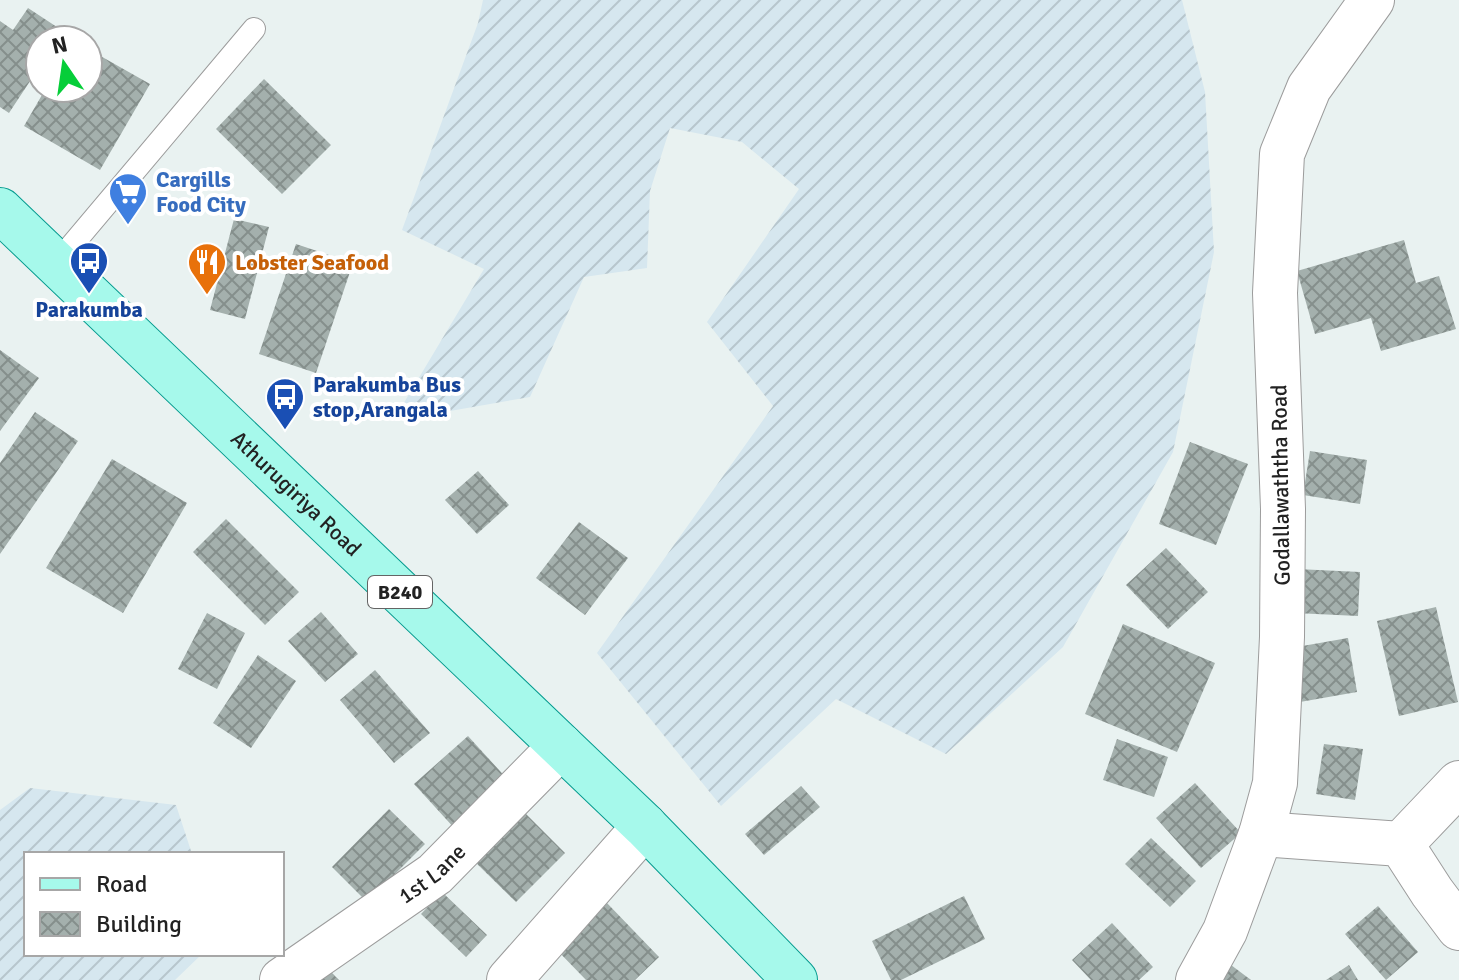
<svg xmlns="http://www.w3.org/2000/svg" width="1459" height="980" font-family="Signika,sans-serif">
<style>
.farmland{fill:url(#farmland-furrows)}
.building{fill:url(#building-cross-hatch)}
.lines{fill:none;stroke-linecap:round;stroke-linejoin:round}
.lane-casing{stroke:#9c9c9c;stroke-width:24}
.street-casing{stroke:#9c9c9c;stroke-width:46}
.primary-casing{stroke:#059b8f;stroke-width:46}
.lane{stroke:#fff;stroke-width:22}
.street{stroke:#fff;stroke-width:44}
.primary{stroke:#a6f9eb;stroke-width:44}
.labels{text-anchor:middle;stroke-width:8;stroke-linejoin:round;paint-order:stroke}
.shield{fill:#fff;stroke:#646464;stroke-width:2}
.shield-label{font-size:20px;font-weight:bold;fill:#222}
.shop-label{font-size:22px;font-weight:bold;fill:#366cbe;stroke:#fff;text-anchor:start}
.food-label{font-size:22px;font-weight:bold;fill:#c56008;stroke:#fff;text-anchor:start}
.transit-label{font-size:22px;font-weight:bold;fill:#164399;stroke:#fff}
.street-label{font-size:22px;fill:#222;stroke:#fff}
</style>
<defs>
<pattern id="farmland-furrows" width="10" height="10" patternUnits="userSpaceOnUse" patternTransform="scale(2)"><rect width="10" height="10" fill="#d6e7ef"/><path d="M-1 1l2-2M0 10L10 0M9 11l2-2" fill="none" stroke="#b7c6cd"/></pattern>
<pattern id="building-cross-hatch" width="8" height="8" patternUnits="userSpaceOnUse" patternTransform="scale(2)"><rect width="8" height="8" fill="#a4b0ad"/><path d="M0 0l8 8M0 8l8-8" fill="none" stroke="#858f8c"/></pattern>
</defs>
<rect width="100%" height="100%" fill="#e9f2f1"/>
<!-- farmland -->
<path class="farmland" d="M483 0H1182L1205 92 1214 252 1173 452 1063 647 946 754 836 699 721 806 597 653 773 406 707 322 799 189 742 142 670 128 650 191 647 268 584 277 530 397 393 421 484 269 402 230 478 23Z
M30 788 176 805 192 854H26V954H202L175 980H0V810Z"/>
<!-- building -->
<path class="building" d="M28 8 63 31 57 40H40V66L9 113 0 107V21L13 30Z
M88 49 150 84 100 170 24 126 46 88H88Z
M264 79 331 145 282 194 216 129Z
M234 219 269 227 245 319 210 310Z
M1404 240 1416 283 1439 276 1456 329 1381 351 1371 318 1315 334 1297 271Z
M296 244 353 263 316 373 259 354Z
M0 350 39 378 0 431Z
M35 412 78 441 0 554V463Z
M1190 442 1248 464 1216 545 1159 524Z
M1310 451 1367 460 1360 504 1303 495Z
M112 459 187 503 123 613 46 568Z
M478 471 509 505 477 534 445 500Z
M226 519 299 592 265 625 193 552Z
M579 522 628 558 585 615 536 578Z
M1166 548 1208 592 1168 629 1126 585Z
M1297 569 1360 572 1358 616 1295 613Z
M1436 607 1458 702 1399 716 1377 621Z
M321 612 358 654 325 682 288 641Z
M207 613 245 633 217 689 178 669Z
M1123 624 1215 663 1177 752 1085 714Z
M1348 638 1357 692 1300 702 1291 648Z
M258 655 296 681 251 748 213 723Z
M375 670 430 733 394 763 340 700Z
M468 736 510 782 456 830 414 784Z
M1117 739 1168 757 1154 797 1103 780Z
M1324 744 1363 749 1355 800 1316 794Z
M1195 783 1241 833 1201 868 1156 818Z
M801 786 820 807 764 855 745 834Z
M520 808 565 853 516 902 470 857Z
M389 809 425 844 367 902 332 867Z
M1151 838 1196 881 1170 907 1125 864Z
M442 892 487 935 466 957 421 914Z
M964 896 985 939 901 980H891L872 941Z
M606 902 659 957 635 980H586L556 949Z
M1378 906 1418 952 1386 980 1345 934Z
M1112 923 1153 967 1139 980H1091L1072 960Z
M1227 962 1251 980H1213Z
M1349 965 1358 980H1326Z
M328 969 339 980H317Z"/>
<g class="lines">
<!-- lane casing -->
<g class="lane-casing">
<path id="lane" d="M56 264 254 29"/>
</g>
<!-- street casing -->
<g class="street-casing">
<g id="street">
<path d="M1261 834 1401 844 1432 892 1459 928"/>
<path d="M1401 844 1459 783"/>
<path id="s1" d="M282 980 435 874 561 746"/>
<path d="M509 980 645 826"/>
<path d="M1198 980 1225 931 1261 834 1275 783 1282 637 1283 509 1275 293 1282 154 1309 88 1372 0"/>
</g>
</g>
<!-- primary casing -->
<g class="primary-casing">
<g id="primary">
<path id="s2" d="M0 210 645 826 795 980"/>
</g>
</g>
<!-- lane -->
<use href="#lane" class="lane"/>
<!-- street -->
<use href="#street" class="street"/>
<!-- primary -->
<use href="#primary" class="primary"/>
</g>
<!-- icons -->
<defs>
<g id="supermarket-pin" transform="scale(2)"><path d="M0 17L-7.5 6A9.5 9.5 0 1 1 7.5 6Z" fill="#3f7fe0" stroke="#fff"/><path d="M-6-5.5h2.5l.6 2H6L4.5 2H-2.5L-4.4-4H-6ZM-1.5 3.2a1.3 1.3 0 1 0 .1 0ZM3 3.2a1.3 1.3 0 1 0 .1 0Z" fill="#fff"/></g>
<g id="bus-pin" transform="scale(2)"><path d="M0 17L-7.5 6A9.5 9.5 0 1 1 7.5 6Z" fill="#1a4fb4" stroke="#fff"/><path d="M-5-6H5V4H4V6H2V4H-2V6H-4V4H-5ZM-3.5-4V0h7V-4ZM-3.5 1.2v1.5H-2V1.2ZM2 1.2v1.5H3.5V1.2Z" fill="#fff"/></g>
<g id="restaurant-pin" transform="scale(2)"><path d="M0 17L-7.5 6A9.5 9.5 0 1 1 7.5 6Z" fill="#e8710a" stroke="#fff"/><path d="M-5-6h1v4h1v-4h1v4h1v-4h1v5L-1.5 .5V6h-2V.5L-5-1ZM5-6V6H3V1.5H1.5Q1.5-4 5-6Z" fill="#fff"/></g>
</defs>
<g fill-rule="evenodd">
<use href="#supermarket-pin" x="128" y="192"/>
<use href="#bus-pin" x="89" y="261"/>
<use href="#restaurant-pin" x="207" y="262"/>
<use href="#bus-pin" x="285" y="397"/>
</g>
<g class="labels">
<!-- shield labels -->
<rect class="shield" x="368" y="576" width="64" height="32" rx="6"/>
<g class="shield-label">
<text x="400" y="599">B240</text>
</g>
<!-- shop labels -->
<g class="shop-label">
<text x="156" y="187">Cargills<tspan x="156" dy="25">Food City</tspan></text>
</g>
<!-- food labels -->
<g class="food-label">
<text x="235" y="270">Lobster Seafood</text>
</g>
<!-- transit labels -->
<g class="transit-label">
<text x="89" y="317">Parakumba</text>
<text x="313" y="392" text-anchor="start">Parakumba Bus<tspan x="313" dy="25">stop,Arangala</tspan></text>
</g>
<!-- street labels -->
<g class="street-label">
<text transform="translate(1280 485) rotate(-91)" y="8">Godallawaththa Road</text>
<text dy="8" stroke="none"><textPath href="#s2" startOffset="410">Athurugiriya Road</textPath></text>
<text dy="8" stroke="none"><textPath href="#s1" startOffset="184">1st Lane</textPath></text>
</g>
</g>
<!-- legend -->
<rect x="24" y="852" width="260" height="104" fill="#ffffff" stroke="#a7a7a7" stroke-width="2"/>
<rect x="40" y="878" width="40" height="12" fill="#a6f9eb" stroke="#a7a7a7" stroke-width="2"/>
<text x="96" y="892" font-size="24" fill="#222222">Road</text>
<rect x="40" y="912" width="40" height="24" fill="url(#building-cross-hatch)" stroke="#a7a7a7" stroke-width="2"/>
<text x="96" y="932" font-size="24" fill="#222222">Building</text>
<!-- north arrow -->
<g transform="translate(64 64) rotate(347)"><circle r="38" fill="#ffffff" stroke="#a7a7a7" stroke-width="2"/>
<path d="M0-6L14 30L0 20L-14 30Z" fill="#06ce39"/>
<text y="-12" font-size="22" font-weight="bold" text-anchor="middle" fill="#222222">N</text>
</g>
</svg>
